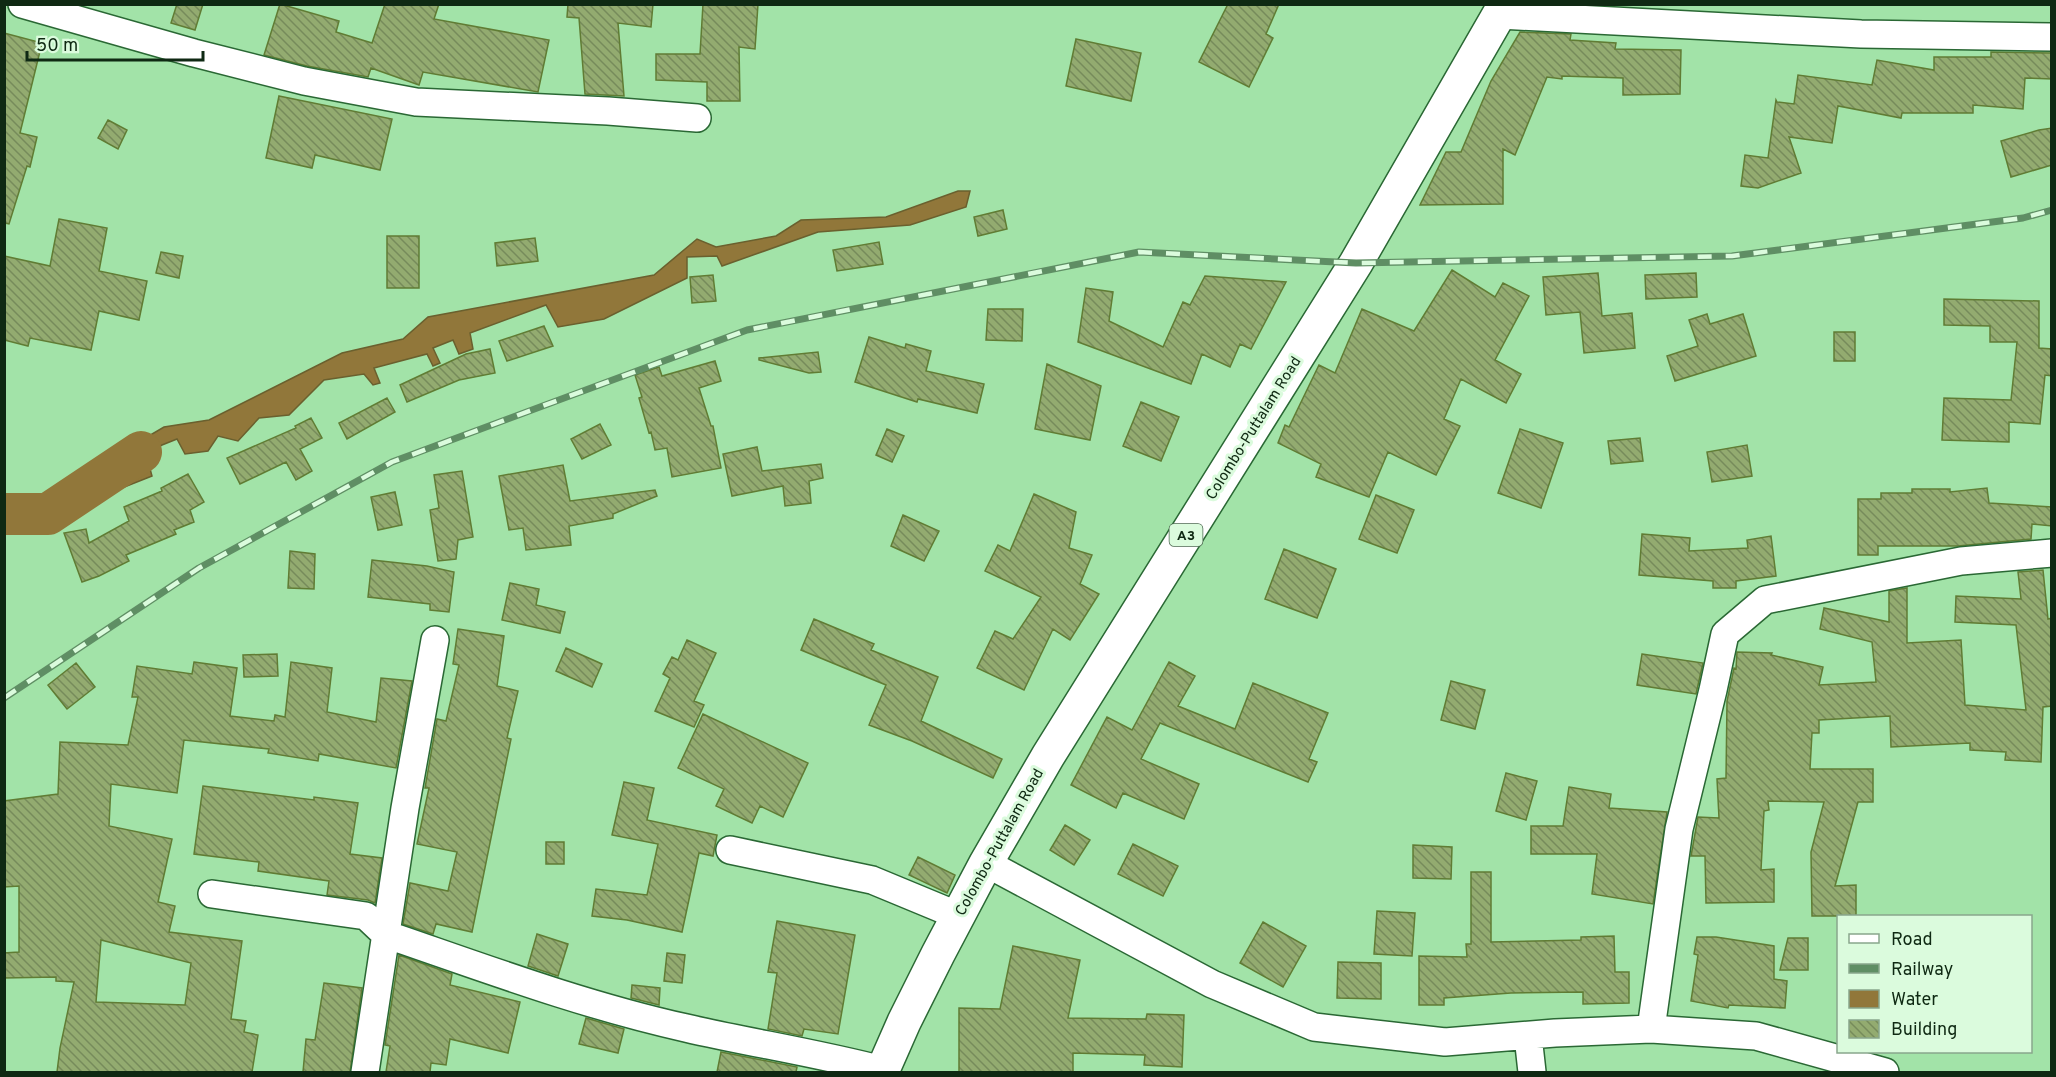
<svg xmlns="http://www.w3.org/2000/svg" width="2056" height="1077" font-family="Overpass,sans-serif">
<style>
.water{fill:#91773a;stroke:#6a602e;stroke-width:1.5}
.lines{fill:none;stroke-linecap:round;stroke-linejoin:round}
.river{stroke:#91773a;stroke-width:42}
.building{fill:url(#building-back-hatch);stroke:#607c34;stroke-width:1.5;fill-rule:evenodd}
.minor-casing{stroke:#2a6834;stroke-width:30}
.highway-casing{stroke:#2a6834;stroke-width:36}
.minor{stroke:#fff;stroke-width:27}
.highway{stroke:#fff;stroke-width:33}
.rail-casing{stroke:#5f8e64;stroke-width:7}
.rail{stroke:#dbfbdd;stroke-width:4.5;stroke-dasharray:14;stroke-linecap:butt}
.labels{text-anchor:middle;stroke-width:6;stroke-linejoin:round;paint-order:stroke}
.shield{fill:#dbfbdd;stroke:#4c6850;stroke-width:1.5}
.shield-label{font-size:14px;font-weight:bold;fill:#0f2913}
.street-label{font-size:15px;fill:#0f2913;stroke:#dbfbdd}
</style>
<defs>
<pattern id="building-back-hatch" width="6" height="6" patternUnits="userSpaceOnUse" patternTransform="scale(1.5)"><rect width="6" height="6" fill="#93ab70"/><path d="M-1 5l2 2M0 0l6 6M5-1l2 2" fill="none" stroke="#768b5b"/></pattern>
</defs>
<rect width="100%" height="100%" fill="#a2e3a8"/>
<!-- water -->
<path class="water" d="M958 191H970L966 207 910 225 818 232 722 266 717 256 687 257V278L604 319 558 327 546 305 470 333 473 349 459 354 453 340 433 348 440 363 433 366 427 354 374 368 380 383 373 385 364 374 324 380 289 415 259 418 238 441 218 436 208 451 185 454 177 439 162 445 146 454 152 476 117 490 110 486 78 478 46 525 5 520V503L33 504 164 427 209 420 342 353 403 339 428 317 654 275 697 239 716 247 776 236 801 220 886 217Z"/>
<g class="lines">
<!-- river -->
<path class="river" d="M4 514H48L141 452"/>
</g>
<!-- building -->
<path class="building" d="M177 4H203L195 30 171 23Z
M280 4 339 21 336 32 372 43 385 4H439L434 19 549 40 538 92 423 72 419 85 371 68 368 77 307 66 264 55Z
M568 4H653L651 27 618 23 624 96 585 94 579 18 567 17Z
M703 4H758L755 49 739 47 740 101H707V82L656 80V54H700Z
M1228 4H1279L1266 34 1273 38 1249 87 1199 62Z
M1520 32 1571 34 1570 40 1616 43 1615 49 1681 50 1680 94 1623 95V78L1562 76V79L1547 77 1515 155 1503 149V204L1420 205 1446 152H1461L1491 81Z
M4 33 42 43 20 133 37 137 30 167 27 166 9 224 4 223Z
M1076 39 1141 53 1131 101 1066 86Z
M1991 52 2052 53V79L2025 78 2023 109 1973 105V113H1902L1901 118 1838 106 1832 143 1789 137 1801 173 1758 188 1741 186 1745 155 1768 158 1776 100 1777 102 1794 104 1798 75 1872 85 1877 60 1934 70V57H1991Z
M279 96 392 119 380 170 315 155 312 168 266 158Z
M108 120 127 130 118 149 98 138Z
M2052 128V165L2011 177 2001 141 2039 130Z
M1003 210 1007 229 978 236 974 217Z
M59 219 107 228 99 271 147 281 139 320 99 311 91 350 30 338 28 346 4 340V256L50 266Z
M387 236H419V288H387Z
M535 238 538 261 497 266 495 243Z
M879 242 883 264 837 271 833 250Z
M161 252 183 256 179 278 156 273Z
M1452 270 1495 297 1503 283 1529 296 1495 360 1521 374 1506 403 1461 379 1444 419 1460 426 1436 475 1388 452 1369 497 1316 477 1321 464 1278 443 1285 425 1289 427 1319 365 1335 373 1362 309 1414 331Z
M1598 273 1602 316 1632 313 1635 348 1584 353 1580 312 1546 315 1543 277Z
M1696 273 1697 297 1646 299 1645 275Z
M713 275 716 301 692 303 690 277Z
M1205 276 1286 282 1251 349 1240 344 1230 367 1202 354 1191 384 1078 342 1086 288 1113 292 1109 321 1163 347 1183 302 1190 305Z
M1944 299 2039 301V348L2052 349V376L2045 375 2040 424 2009 422V442L1942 440 1944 398 2011 400 2017 342H1990V326L1944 325Z
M988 309H1023L1022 341 986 340Z
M1707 314 1710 324 1743 314 1756 356 1675 381 1667 356 1698 346 1689 320Z
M544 326 553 346 507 361 499 341Z
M1834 332H1855V361H1834Z
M869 337 905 348 906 344 931 351 926 371 984 384 977 413 918 399 917 402 855 382Z
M490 349 495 373 459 380 407 402 400 385 466 354Z
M818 352 821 372 809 373 759 360V358Z
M715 361 721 381 699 388 711 426H713L721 468 672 477 667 448 655 450 651 432 649 433 639 398 642 397 635 375 659 367 662 376Z
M1047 364 1101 386 1090 440 1035 429Z
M387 398 395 412 347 439 339 423Z
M1141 402 1179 417 1161 461 1123 446Z
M311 418 322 438 300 449 312 471 296 480 286 462 240 484 227 458 296 428 295 426Z
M600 424 611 445 582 459 571 439Z
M887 429 904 436 892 462 876 455Z
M1520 429 1563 443 1541 508 1498 493Z
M1640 438 1643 461 1611 464 1608 441Z
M1747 445 1752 476 1712 482 1707 452Z
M757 447 762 471 821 464 823 478 809 481 811 503 785 506 783 486 732 496 723 454Z
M563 465 570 501 655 490 657 496 613 514V518L569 526 571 545 526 550 523 528 509 530 499 476Z
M462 471 473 537 458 540 456 559 438 561 430 510 439 508 434 475Z
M188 474 204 502 190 510 194 522 174 530 176 534 126 555 129 561 99 576 82 582 64 533 86 529 89 543 129 521 124 507 162 491 161 488Z
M1987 488 1989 503 2052 507V526L2032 524 2031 539 1958 546H1878V555H1858V499H1881V493H1912V489H1950V492Z
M395 492 402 525 378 530 371 497Z
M1034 494 1076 512 1069 548 1092 555 1080 584 1099 594 1070 640 1053 629 1024 690 977 668 995 631 1013 639 1041 597 985 571 998 545 1010 551Z
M1376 495 1414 510 1397 553 1359 539Z
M903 515 939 531 924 561 891 546Z
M1642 534 1690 538 1689 551 1748 548 1747 540 1771 536 1776 576 1736 581V588H1713V581L1639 575Z
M1284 549 1336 569 1317 618 1265 599Z
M290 551 315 554 314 589 288 588Z
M372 560 427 566 454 572 449 612 430 610V604L368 597Z
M2043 570 2048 619 2052 618V706L2043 707 2041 762 2005 760 2006 752 1970 750V743L1891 747 1890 716 1819 720V733H1812L1810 769H1873V802H1858L1835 886 1856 885V916H1812L1811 852 1824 802 1768 801 1769 810 1764 811 1761 870 1774 869V902L1706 903 1705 856H1691L1698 817 1719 818 1717 779 1726 778 1727 701 1734 668 1736 669 1737 652 1772 653 1771 655 1823 667 1819 685 1876 682 1872 642 1820 629 1824 608 1889 622V591L1907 588V643L1961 640 1965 705 2026 710 2016 625 1955 622 1956 596 2021 599 2018 572Z
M510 583 539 589 536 605 565 612 560 633 502 620Z
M814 619 874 644 871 650 938 677 921 721 1002 759 993 778 912 741 869 725 886 685 801 650Z
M458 629 504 636 497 686 518 691 507 738 511 739 472 932 436 924 433 934 403 924 410 883 448 891 457 852 417 844 429 788H425L437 719 446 721 459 665 453 664Z
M687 640 716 653 694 701 704 705 694 727 655 711 670 678 663 674 672 657 678 660Z
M566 648 602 664 592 687 556 671Z
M277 654 278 676 244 677 243 655Z
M1642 654 1703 663 1696 694 1637 685Z
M194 662 237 668 230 716 274 721 275 715 285 717 291 662 332 668 327 712 376 722 381 678 412 681 396 768 319 754 318 761 268 753 269 749 184 740 177 793 111 784 109 826 172 839 158 902 175 906 169 932 242 941 231 1019 246 1021 244 1032 258 1035 252 1072H57L60 1048 74 982 56 981V977L4 978V953L19 952V886L4 887V801L58 794 60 742 128 745 138 697H132L137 666 192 674ZM101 940 191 963 185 1005 96 1002Z
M1169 662 1195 676 1178 706 1235 729 1253 683 1328 713 1309 759 1317 762 1308 782 1160 723 1141 759 1199 784 1184 819 1123 793 1116 808 1071 785 1107 717 1132 730Z
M76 663 95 687 67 709 48 685Z
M1451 681 1485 690 1475 729 1441 720Z
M703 714 808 763 783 817 760 806 752 823 716 806 724 789 678 768Z
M1506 773 1537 781 1526 820 1496 811Z
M624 782 654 788 647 820 717 835 713 856 699 853 682 932 627 920 592 916 596 889 647 895 658 844 612 835Z
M203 786 314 800V797L358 803 350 854 382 858 375 903 368 900 327 895 329 881 258 871 259 862 194 854Z
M1569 787 1611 794 1609 808 1667 812 1653 904 1592 894 1597 854H1531V826H1563Z
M1065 825 1090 840 1074 865 1050 850Z
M546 842H564V864H546Z
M1133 844 1178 866 1163 896 1118 874Z
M1413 845 1452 847 1451 879 1413 878Z
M918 857 955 875 947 893 909 875Z
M1471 872H1491V942L1581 940V937L1614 936 1615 972H1629V1003L1583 1004V992L1511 993 1444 998V1005H1419V956L1467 957 1466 944H1471Z
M1377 911 1415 913 1412 956 1374 954Z
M777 921 855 935 838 1034 804 1029 802 1036 768 1029 777 973 768 972Z
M1263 922 1306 946 1283 987 1240 963Z
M537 934 568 944 558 976 528 966Z
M1697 937H1716L1774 946V979L1787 981 1785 1008 1729 1005 1728 1008 1691 1001 1698 955 1694 954Z
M1788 938H1808V970H1780Z
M1013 946 1080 960 1068 1018 1146 1019 1147 1014 1184 1015 1182 1067 1144 1065 1145 1055 1073 1053V1072H959V1008L1000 1009Z
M667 953 685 955 682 983 664 981Z
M399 955 452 974 450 985 520 1002 508 1053 450 1039 446 1065 431 1063 430 1072H386L390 1046 385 1045Z
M1338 962 1381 963V999L1337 998Z
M324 983 362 988 350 1072H303L306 1039 315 1040Z
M632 985 660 988 659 1005 631 998Z
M586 1018 624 1029 618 1053 579 1044Z
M721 1052 797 1067 796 1072H717Z"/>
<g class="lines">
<!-- minor casing -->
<g class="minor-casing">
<path id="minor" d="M22 4 194 53 304 81 416 102 608 111 697 118
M1500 15 1861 34 2052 37
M730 850 872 880 959 916
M986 863 1212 984 1314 1027 1445 1042 1555 1033 1651 1029 1756 1036 1885 1072
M212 894 366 916 385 934C484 968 583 1005 686 1028 751 1043 817 1053 882 1070
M1651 1029 1679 829 1713 690 1725 634 1765 600 1961 561 2052 553
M1528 1036 1532 1072
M365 1072 405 808 435 640"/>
</g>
<!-- highway casing -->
<g class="highway-casing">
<path id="highway" d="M882 1072 904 1022 938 954 986 863 1048 756 1356 263 1505 4"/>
</g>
<!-- minor -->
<use href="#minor" class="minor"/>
<!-- highway -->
<use href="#highway" class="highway"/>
<!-- rail casing -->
<g class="rail-casing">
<path id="rail" d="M4 698 199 568 392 462 747 330 1139 252 1356 263 1732 256 2023 218 2052 210"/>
</g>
<!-- rail -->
<use href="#rail" class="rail"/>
</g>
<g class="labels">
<!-- shield labels -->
<rect class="shield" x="1169.5" y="524" width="33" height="22" rx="4.5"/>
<g class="shield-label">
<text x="1186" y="540">A3</text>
</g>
<!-- street labels -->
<g class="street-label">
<text transform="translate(1253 428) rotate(-58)" y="5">Colombo-Puttalam Road</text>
<text transform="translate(999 842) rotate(-61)" y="5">Colombo-Puttalam Road</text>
</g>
</g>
<!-- border -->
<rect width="2056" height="1077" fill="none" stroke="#0f2913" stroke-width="12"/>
<!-- legend -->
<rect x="1837" y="915" width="195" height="138" fill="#dbfbdd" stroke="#89a78c" stroke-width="1.5"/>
<rect x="1849" y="934" width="30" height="9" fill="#ffffff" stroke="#89a78c" stroke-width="1.5"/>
<text x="1891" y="945" font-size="18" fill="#0f2913">Road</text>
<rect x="1849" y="964" width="30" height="9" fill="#5f8e64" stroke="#89a78c" stroke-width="1.5"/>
<text x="1891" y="975" font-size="18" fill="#0f2913">Railway</text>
<rect x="1849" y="990" width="30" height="18" fill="#91773a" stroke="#89a78c" stroke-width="1.5"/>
<text x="1891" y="1005" font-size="18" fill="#0f2913">Water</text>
<rect x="1849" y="1020" width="30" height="18" fill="url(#building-back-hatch)" stroke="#89a78c" stroke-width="1.5"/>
<text x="1891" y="1035" font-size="18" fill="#0f2913">Building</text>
<!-- scale -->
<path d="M27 51v9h176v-9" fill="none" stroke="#0f2913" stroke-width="3"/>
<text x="36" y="51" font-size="18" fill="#0f2913" stroke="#dbfbdd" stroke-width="4.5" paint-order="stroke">50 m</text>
</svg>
